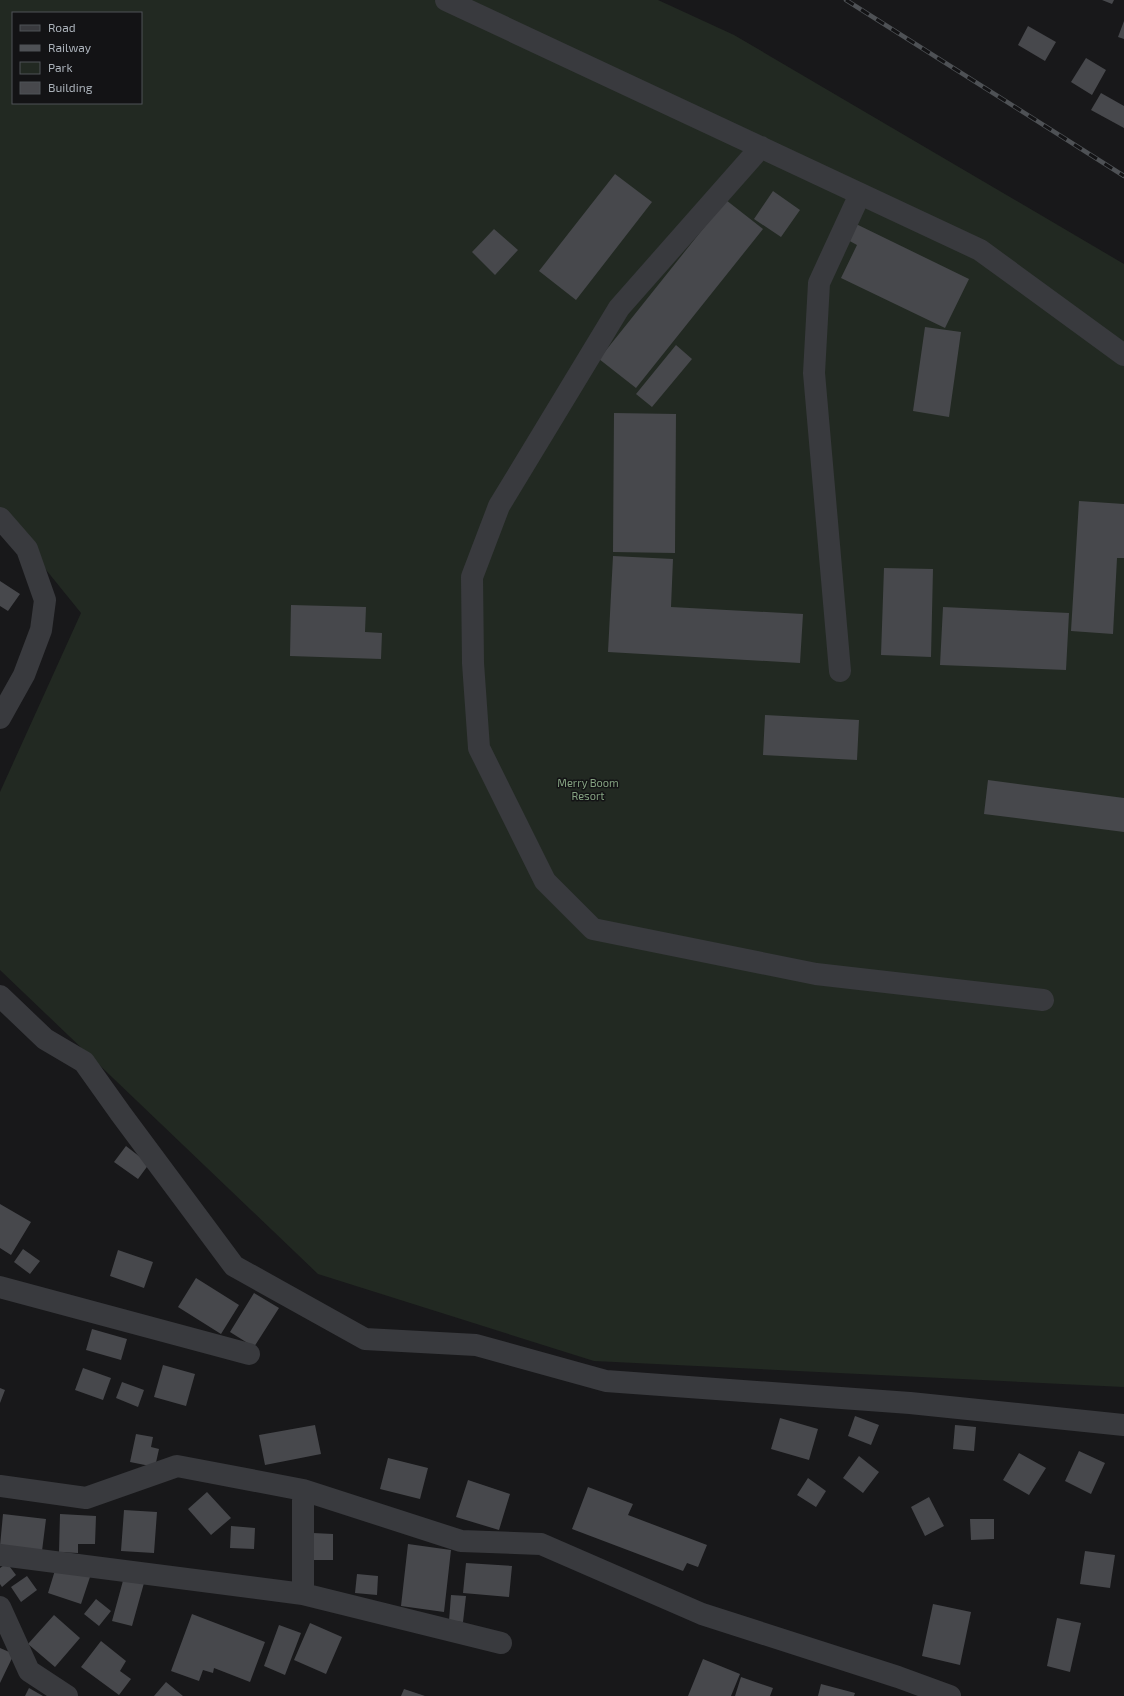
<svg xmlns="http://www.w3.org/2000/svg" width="1124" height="1696" font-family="'Exo 2',sans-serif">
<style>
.green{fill:#222922;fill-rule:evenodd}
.building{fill:#47484c}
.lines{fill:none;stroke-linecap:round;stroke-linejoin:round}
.street{stroke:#393a3e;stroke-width:22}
.rail-casing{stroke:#4e5155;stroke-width:4.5}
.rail{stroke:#131315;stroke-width:3;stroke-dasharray:9;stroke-linecap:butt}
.labels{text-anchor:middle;stroke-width:3;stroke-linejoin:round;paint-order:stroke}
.park-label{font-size:11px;fill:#85a382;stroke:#131315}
</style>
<rect width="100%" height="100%" fill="#18181a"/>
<!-- green -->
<path class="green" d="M0 0H658L734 35 1124 264V1387L594 1361 318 1274 0 970V792L81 613 0 513ZM13 13H141V103H13Z"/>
<!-- building -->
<path class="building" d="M1102 0H1114L1112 4Z
M1124 21V39L1118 37Z
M1028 26 1056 42 1045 61 1018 45Z
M1086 58 1106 70 1092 95 1071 82Z
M1101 93 1124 106V128L1091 110Z
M615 174 652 202 576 300 539 271Z
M773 191 800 210 781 237 754 219Z
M726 200 763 229 636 388 599 359Z
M854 223 969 279 945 328 841 278 857 245 846 239Z
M494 229 518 250 495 275 472 252Z
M925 327 961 332 949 417 913 411Z
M676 345 692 359 652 407 636 394Z
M614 413 676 414 675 553 613 552Z
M1079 501 1124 504V558H1117L1113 634 1071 631Z
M613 556 673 559 671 607 803 614 800 663 608 652Z
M884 568 933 569 931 657 881 655Z
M0 581 20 594 8 611 0 606Z
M291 605 366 607 365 632 382 633 381 659 290 656Z
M943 607 1069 613 1066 670 940 665Z
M765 715 859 720 857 760 763 755Z
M988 780 1124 798V832L984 814Z
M126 1146 149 1164 138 1179 114 1162Z
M0 1204 31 1222 11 1255 0 1248Z
M23 1249 40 1261 30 1274 14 1262Z
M118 1250 153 1262 144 1288 110 1276Z
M196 1278 239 1305 221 1334 178 1307Z
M254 1293 279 1308 254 1347 230 1332Z
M92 1329 127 1339 121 1360 86 1350Z
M163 1365 195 1374 186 1406 154 1397Z
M83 1368 111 1378 103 1400 75 1390Z
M122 1382 144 1390 138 1407 116 1398Z
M0 1388 5 1390 0 1403Z
M855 1416 879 1425 871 1445 848 1436Z
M780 1418 818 1429 809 1460 771 1449Z
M315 1425 321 1454 265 1465 259 1435Z
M955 1425 976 1427 974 1451 953 1449Z
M136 1434 153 1437 151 1447 159 1449 155 1467 130 1462Z
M1079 1451 1105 1463 1091 1494 1065 1481Z
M1019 1453 1046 1468 1029 1495 1003 1480Z
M859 1456 879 1472 863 1493 843 1478Z
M388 1458 428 1468 420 1499 380 1489Z
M808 1478 826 1491 816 1507 797 1495Z
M468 1480 510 1494 499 1530 456 1517Z
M588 1487 633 1504 628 1515 707 1545 698 1567 687 1563 683 1571 572 1529Z
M207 1492 231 1518 211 1535 188 1509Z
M929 1497 944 1526 925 1536 911 1507Z
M124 1510 157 1512 154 1553 121 1551Z
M3 1514 46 1519 42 1551 0 1546Z
M60 1514 96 1516 95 1544H78V1553L59 1552Z
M970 1519H994V1539L971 1540Z
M231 1526 255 1528 254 1549 230 1548Z
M313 1533 333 1534V1560H313Z
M408 1544 451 1550 444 1612 401 1606Z
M1085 1551 1115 1555 1110 1588 1080 1584Z
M7 1563 16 1575 2 1587 0 1584V1568Z
M466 1563 512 1566 509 1597 463 1593Z
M56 1567 90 1577 81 1604 48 1593Z
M357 1574 378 1576 377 1595 355 1593Z
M27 1576 37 1590 21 1602 11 1587Z
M124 1577 144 1583 132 1626 112 1621Z
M451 1595 466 1596 463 1622 449 1621Z
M96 1599 111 1611 99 1626 84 1614Z
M933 1604 971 1612 960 1665 922 1656Z
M192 1614 265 1642 250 1682 214 1668 213 1673 203 1670 199 1681 171 1671Z
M54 1615 80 1638 55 1667 28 1644Z
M1057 1618 1081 1623 1070 1672 1047 1666Z
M310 1623 342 1637 326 1674 294 1660Z
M279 1625 301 1633 285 1675 264 1666Z
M101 1641 126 1661 120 1671 131 1679 119 1695 81 1667Z
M0 1648 14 1654 0 1683Z
M703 1659 740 1674 731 1696H688Z
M741 1677 773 1688 770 1696H735Z
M166 1682 183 1696H154Z
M821 1684 855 1693 854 1696H818Z
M29 1688 43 1696H25Z
M404 1689 425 1696H401Z"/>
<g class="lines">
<!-- street -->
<path class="street" d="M446 0 980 250 1124 355
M761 147 619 308 499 506 472 577 473 663 479 748 545 881 593 929 816 974 1043 1000
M0 518 27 549 45 600 41 630 24 675 0 718
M840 671 814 373 819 283 860 194
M0 996 45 1039 84 1062 121 1114 234 1266 365 1339 476 1345 606 1381 910 1403 1124 1425
M0 1287 249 1354
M0 1486 86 1498 177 1466 303 1490
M0 1555 303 1594 501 1643
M303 1594V1490L461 1541 541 1544 702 1614 898 1677 950 1696
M0 1607 29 1671 67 1696"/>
<!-- rail casing -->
<g class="rail-casing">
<path id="rail" d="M846 0 1124 176"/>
</g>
<!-- rail -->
<use href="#rail" class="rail"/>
</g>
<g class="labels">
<!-- park labels -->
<g class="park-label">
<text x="588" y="787">Merry Boom<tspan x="588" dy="13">Resort</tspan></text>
</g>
</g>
<!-- legend -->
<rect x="12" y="12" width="130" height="92" fill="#131315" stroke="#4f5257"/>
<rect x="20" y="25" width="20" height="6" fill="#393a3e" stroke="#4f5257"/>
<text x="48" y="32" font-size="12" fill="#aab1b9">Road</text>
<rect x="20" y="45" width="20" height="6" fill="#4e5155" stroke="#4f5257"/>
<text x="48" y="52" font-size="12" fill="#aab1b9">Railway</text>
<rect x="20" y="62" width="20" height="12" fill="#222922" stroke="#4f5257"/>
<text x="48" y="72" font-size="12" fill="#aab1b9">Park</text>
<rect x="20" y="82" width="20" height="12" fill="#47484c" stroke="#4f5257"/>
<text x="48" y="92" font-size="12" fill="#aab1b9">Building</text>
</svg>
